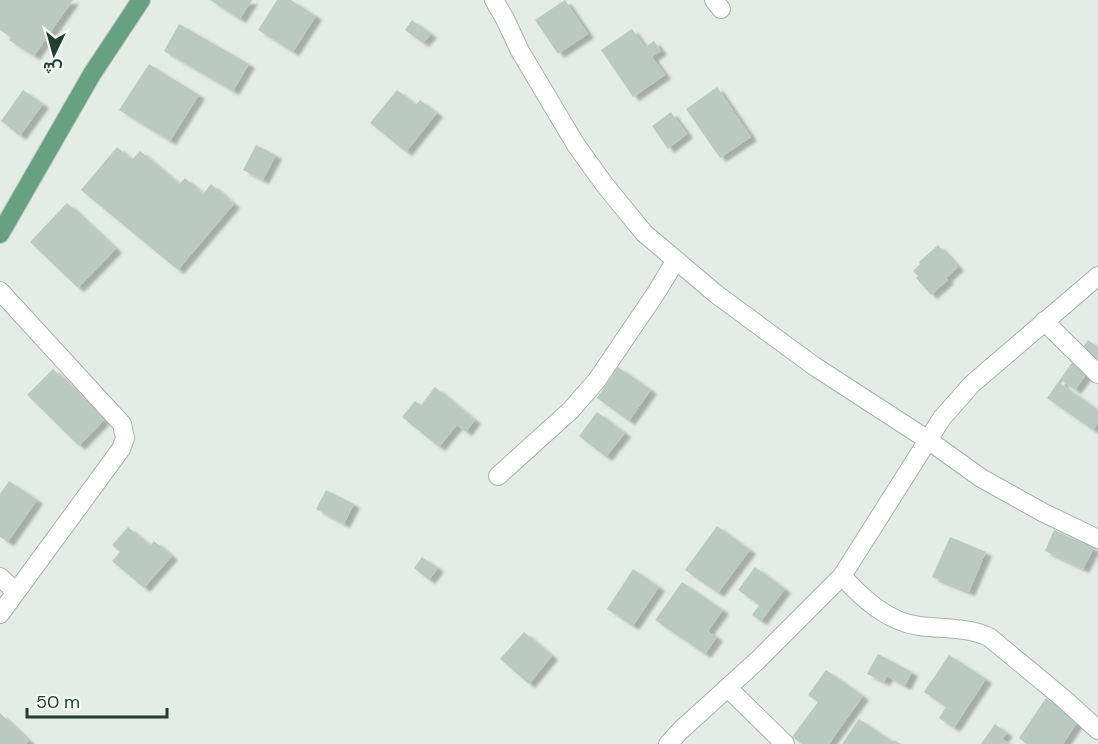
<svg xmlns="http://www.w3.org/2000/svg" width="1098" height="744" font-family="'DM Sans',Vazirmatn,sans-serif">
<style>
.building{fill:#bbcac0;filter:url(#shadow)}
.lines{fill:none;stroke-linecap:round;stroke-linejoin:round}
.minor-casing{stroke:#a6b4ab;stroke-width:20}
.major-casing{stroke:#c1c9c5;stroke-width:20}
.minor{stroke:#fff;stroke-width:18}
.major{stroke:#68a182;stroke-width:18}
</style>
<defs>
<filter id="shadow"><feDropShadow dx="6" dy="4" stdDeviation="1.5" flood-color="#0004"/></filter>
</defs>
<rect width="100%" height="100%" fill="#e3ece5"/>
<!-- building -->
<path class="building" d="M0 0H73L34 56 9 40 11 37 0 30Z
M210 0H252L240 19Z
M277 0H291L316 16 293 52 258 30Z
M565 0 588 34 558 54 535 20Z
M412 20 431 34 423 43 405 30Z
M179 24 249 64 233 91 164 51Z
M632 29 645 47 654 41 661 51 652 57 665 75 633 97 601 50Z
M149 64 199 95 170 141 119 110Z
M717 87 751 137 720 158 686 109Z
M23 90 43 104 20 136 1 121Z
M397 90 416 105 420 100 437 113 406 152 370 123Z
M671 112 687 134 668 149 652 126Z
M256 145 276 155 263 180 243 170Z
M117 147 132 160 140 151 179 184 185 178 203 194 211 184 234 204 178 270 81 190Z
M67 203 116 249 78 288 30 242Z
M938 245 958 267 946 278 948 280 931 295 916 278 918 276 913 271 920 264 919 262Z
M1088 340 1098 347V358L1075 390 1063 381 1061 384 1098 410V423L1093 430 1047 398Z
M618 367 651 390 629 421 597 398Z
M53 369 104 420 79 446 27 395Z
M435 387 475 420 466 432 457 425 439 447 402 417 415 401 421 405Z
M597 412 625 433 606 457 579 436Z
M9 481 37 500 8 542 0 537V494Z
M326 490 354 504 344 524 316 509Z
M717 526 750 550 718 593 685 570Z
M128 527 150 546 154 541 172 556 144 588 112 561 120 552 112 545Z
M1054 530 1094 548 1083 569 1045 551Z
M950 537 986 552 969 592 932 577Z
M422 557 438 568 429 580 414 568Z
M755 567 785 589 761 621 752 615 759 605 738 590Z
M633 569 659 587 633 626 607 609Z
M682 582 723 610 708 631 717 637 705 654 655 620Z
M524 632 552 656 529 684 500 659Z
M878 654 912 672 905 686 887 676 884 682 867 674Z
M949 655 986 679 954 728 939 718 946 707 924 692Z
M826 670 863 696 829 744H802L792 737 818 702 808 695Z
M1046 698 1079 720 1063 744H1027L1019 738Z
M0 713 29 741 26 744H0Z
M859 719 893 742 894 740 901 744H842Z
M995 724 1007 733 1002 739 1010 744H981Z"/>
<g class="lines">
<!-- minor casing -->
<g class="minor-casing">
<path id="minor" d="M494 0 505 19 520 51 576 145 604 184 644 233 716 294 814 366 928 440 981 478 1044 513 1098 539
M714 0 721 9
M0 291 122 424 125 438 121 449 0 614
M1044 321 1098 374
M498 476 571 410 597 380 656 293 676 260
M842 576C862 598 888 622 919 626 943 629 967 627 989 637L1064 699 1098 730
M0 577 16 592
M728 688 785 744
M668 744 681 730 758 660 842 576 942 418 972 384 1098 276"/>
</g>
<!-- major casing -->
<g class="major-casing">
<path id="major" d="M0 234 92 74 141 0"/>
</g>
<!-- minor -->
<use href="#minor" class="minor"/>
<!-- major -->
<use href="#major" class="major"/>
</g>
<!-- north arrow -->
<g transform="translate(54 54) rotate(185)" stroke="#f3f9f4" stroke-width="4.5" paint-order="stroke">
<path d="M0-4.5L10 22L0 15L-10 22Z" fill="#233d2f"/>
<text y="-9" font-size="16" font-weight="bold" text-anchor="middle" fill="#233d2f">ش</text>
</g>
<!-- scale -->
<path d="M27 708v9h140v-9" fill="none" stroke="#233d2f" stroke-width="3"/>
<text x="36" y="708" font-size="18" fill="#233d2f" stroke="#f3f9f4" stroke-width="4.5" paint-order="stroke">50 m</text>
</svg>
